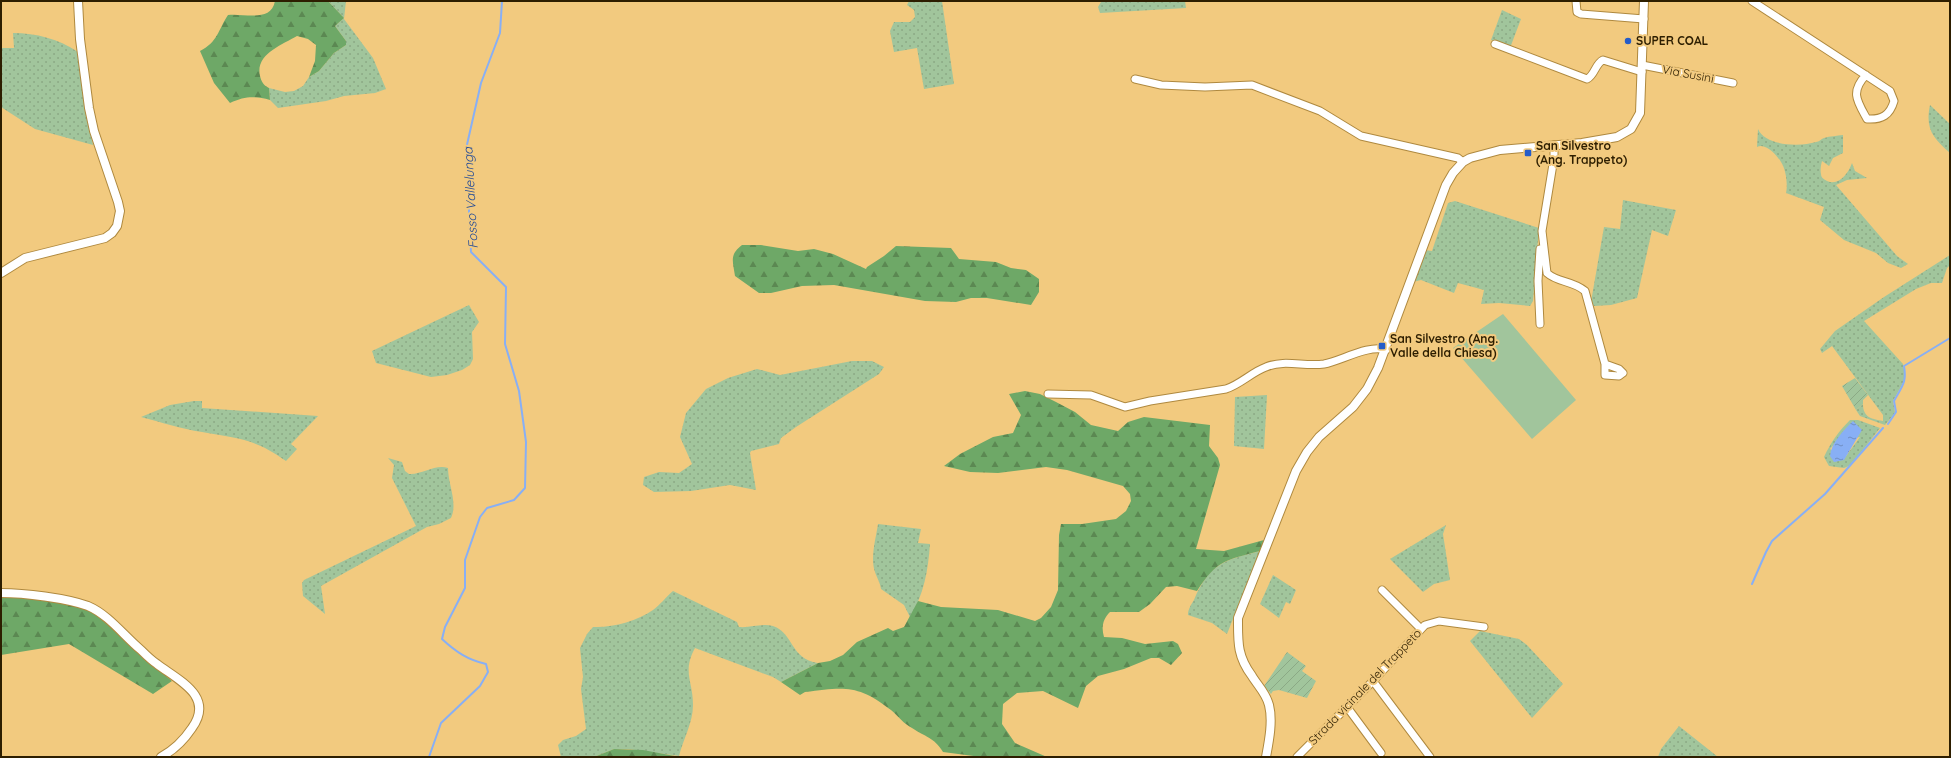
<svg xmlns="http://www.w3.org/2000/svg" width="1951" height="758" font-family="Quicksand,sans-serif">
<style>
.grass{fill:url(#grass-dots);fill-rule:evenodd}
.forest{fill:url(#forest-firs)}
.park{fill:#a1c59c}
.garden{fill:url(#garden-furrows)}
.water{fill:url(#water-ripples)}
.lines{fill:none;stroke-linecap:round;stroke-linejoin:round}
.stream{stroke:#88aff5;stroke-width:2}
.minor-casing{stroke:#af893f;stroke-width:9}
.tertiary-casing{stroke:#af893f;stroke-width:10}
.minor{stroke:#fff;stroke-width:7}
.tertiary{stroke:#fff;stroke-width:8}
.poi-dot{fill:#245cc9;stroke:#f2ca7f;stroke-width:1.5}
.labels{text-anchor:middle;stroke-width:4;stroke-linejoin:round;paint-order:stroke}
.poi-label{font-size:12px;font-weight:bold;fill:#2d1e00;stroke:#f2ca7f;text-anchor:start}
.street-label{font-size:12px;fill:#2d1e00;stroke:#f2ca7f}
.water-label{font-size:13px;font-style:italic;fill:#1d4798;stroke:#f2ca7f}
</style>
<defs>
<pattern id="grass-dots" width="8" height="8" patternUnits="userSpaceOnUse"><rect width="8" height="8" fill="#a1c59c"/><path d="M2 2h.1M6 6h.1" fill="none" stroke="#8ba985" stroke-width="1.8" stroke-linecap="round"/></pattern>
<pattern id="forest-firs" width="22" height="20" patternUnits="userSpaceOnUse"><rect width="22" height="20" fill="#6ea867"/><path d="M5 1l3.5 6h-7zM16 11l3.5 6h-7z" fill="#5b8852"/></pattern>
<pattern id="garden-furrows" width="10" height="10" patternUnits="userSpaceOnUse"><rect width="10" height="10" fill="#a1c59c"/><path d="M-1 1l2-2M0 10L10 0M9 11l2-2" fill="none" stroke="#8ba985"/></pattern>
<pattern id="water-ripples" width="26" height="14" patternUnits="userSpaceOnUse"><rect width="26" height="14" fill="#88aff5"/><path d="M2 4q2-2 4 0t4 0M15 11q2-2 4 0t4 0" fill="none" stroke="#708ec4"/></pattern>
</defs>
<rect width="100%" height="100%" fill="#f2ca7f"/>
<!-- grass -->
<path class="grass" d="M328 1H346L344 19 373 58 386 89 375 93 344 96 326 101 278 108 270 100 269 88 285 92 294 91 303 86 309 77 319 71 334 53 346 45V41L335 26 344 18Z
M909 1H942L954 84 924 89 917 48 894 52 890 31 894 22H910L915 17 914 10 907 5Z
M1104 1H1185L1186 8 1100 13 1098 7 1101 2Z
M1502 10 1521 19 1510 48 1491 40Z
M13 33C36 33 59 39 78 52L93 145 35 129 1 107V48H14Z
M1930 105 1950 124V153C1933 138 1925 129 1930 105Z
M1758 129C1765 146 1800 147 1816 142 1819 142 1821 139 1824 138 1830 136 1837 136 1843 135V153L1833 158 1829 166 1822 161C1821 165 1820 170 1821 174 1821 178 1824 179 1827 181 1839 186 1848 174 1852 163L1855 171 1867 178 1847 180 1836 185 1897 256 1908 264 1901 268 1888 263 1876 253 1844 240 1820 220 1824 207 1786 193C1788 185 1786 169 1781 162 1777 155 1765 142 1757 147Z
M1623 200 1676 210 1668 236 1652 230 1637 298 1611 305 1594 306 1591 302 1604 227 1620 229Z
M1455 201 1539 228 1533 301 1530 306 1499 303 1481 304 1484 290 1458 283 1454 293 1421 280 1413 282 1425 250 1432 251 1448 203Z
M1950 255V265L1947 268 1942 283H1931L1916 289 1864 321 1903 364 1904 369V381L1893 401 1895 413 1885 425 1860 416 1856 410 1863 404C1863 417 1871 419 1883 421V415L1832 346 1822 353 1820 349 1835 331 1884 297Z
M469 305 479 322 472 332 473 359 470 365 462 370 447 375 431 377 376 363 372 351Z
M852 361H872L884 367 879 374 796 427 781 438 779 444 751 451 750 453 756 490 730 485 691 491 654 492 643 485 644 477 659 472 679 473 692 464 680 437 686 413 706 389 728 378 757 369 780 375Z
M1267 395 1264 449 1234 446 1235 397Z
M194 401H202V408L318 416 291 444 297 449 286 461C254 438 239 439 202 432 181 429 161 422 141 417L170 405Z
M1850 420H1858L1880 428 1851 465 1844 468 1829 466 1824 457C1831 442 1839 431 1850 420ZM1860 437 1844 459 1830 449 1837 441Z
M388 458 402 462 405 471 409 474C422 475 435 464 448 468 448 484 458 503 451 518L439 524 427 527 321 586 325 614 303 596 302 583 304 580 416 526 392 478 394 465Z
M878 524 921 529 918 543 930 544C928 571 924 594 910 617L904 605 881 589C880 582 877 578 875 572 870 558 876 538 878 524Z
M1446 525 1443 534 1450 580 1434 584 1423 592 1390 559Z
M1260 551 1227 634 1212 623 1188 615C1188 609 1191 605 1194 600 1209 564 1224 560 1260 551Z
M1273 575 1296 590 1290 604 1286 602 1279 618 1260 604Z
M673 591 737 622 739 627C751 628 762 623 773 626 794 633 790 659 818 663L781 682 773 677 695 648C682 672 693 681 693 705 693 723 683 739 679 756L628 749H614L594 757H561L558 745 563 740 576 736 586 729 581 689 583 677 580 648 587 634 593 627C612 628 637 621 653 610 660 605 666 597 673 591Z
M1480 631 1519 639 1527 645 1563 684 1532 718 1470 641Z
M1679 726 1718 757H1658L1661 749Z"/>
<!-- forest -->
<path class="forest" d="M275 1H328L344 18 335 26 346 41V45L334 53 319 71 309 77 315 61 316 45 308 39 297 36C282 45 255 54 260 76 261 81 264 86 269 88L270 100C255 96 245 96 230 103L214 83 200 51C218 42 218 30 228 15 244 13 271 23 275 1Z
M742 245H761L798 251 814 249 833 254 866 269 867 267 884 256 896 246 951 248 959 259 996 262 1011 268 1026 270 1039 279V292L1031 305 987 298H971L956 302 925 301 834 285 802 286 771 293H759L735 276C733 261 729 255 742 245Z
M1025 391 1040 394 1056 402 1075 412 1091 425 1118 431 1128 422 1144 417 1210 425 1209 446 1218 458 1220 465 1196 549 1224 551 1264 540 1260 551C1226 560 1217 560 1197 591L1177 586 1166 587 1150 604 1139 612H1110C1103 619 1101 627 1104 637L1122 638 1145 644 1173 641 1178 644 1182 653 1171 665 1159 658H1151L1124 669 1098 676 1086 686 1078 708 1043 691 1017 693 1003 704 1002 724 1015 743 1047 757H981L943 752C934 737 925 737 912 728 904 724 898 716 891 710 858 684 844 687 805 692L800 695 781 682 818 663 830 661 843 655 857 642 888 628 893 631 904 627 918 601 941 607 998 610 1035 621 1041 618 1051 607 1058 590 1059 535 1061 524H1082L1116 519 1126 511 1131 501 1130 494 1123 486 1067 470 1046 467 998 473 970 472 944 466 960 454 993 437 1013 433 1021 415 1009 394Z
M1 596C26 598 53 598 77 606 99 613 116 632 132 648 145 659 159 670 172 681L153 694 69 644 1 655Z
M614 749 643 750 680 757H594Z"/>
<!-- park -->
<path class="park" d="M1503 314 1576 400 1532 439 1453 348Z"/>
<!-- garden -->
<path class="garden" d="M1855 378 1868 395 1863 400V404L1856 410 1842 386Z
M1287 652 1306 666 1302 671 1316 681 1307 698 1279 690 1273 691 1271 694 1264 686Z"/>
<!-- water -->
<path class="water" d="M1853 421 1862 430 1844 460 1834 462 1830 456C1831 443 1843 431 1853 421Z"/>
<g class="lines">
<!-- stream -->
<path class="stream" d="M1888 424 1896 412 1894 401C1902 386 1907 383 1904 366L1950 338
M1752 584 1766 552 1772 541 1825 494 1883 428
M429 757 441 723 480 686 488 672 486 664C468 660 456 652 442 639L445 627 465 588V560L480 517 487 508 514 500 525 488 526 442 519 391 505 344 506 287 471 252 466 149 481 83 500 33 502 1"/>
<!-- minor casing -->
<g class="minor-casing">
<path id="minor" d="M1576 1 1577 12 1581 14 1644 19
M1752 1 1890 91 1894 101C1890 115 1882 120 1867 119 1857 101 1850 92 1866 75
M1495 44 1587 79C1595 75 1595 64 1603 60L1642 72
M1642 65 1733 83
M1135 79 1161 85 1205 87 1252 85 1320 111 1361 136 1458 158 1463 162
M1554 145V158L1542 231 1547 273C1558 283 1572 280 1585 291L1605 364 1619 369 1623 373 1619 376 1605 375V364
M1540 324 1538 281 1540 249
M1048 394 1091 395 1125 407 1150 401 1226 389C1241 384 1252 372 1266 367 1285 359 1304 367 1324 364 1341 361 1369 344 1386 350
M1382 590 1421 629
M1373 681 1430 757
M1347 707 1381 753
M1297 757 1373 681 1425 625 1439 621 1484 627"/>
</g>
<!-- tertiary casing -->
<g class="tertiary-casing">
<path id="tertiary" d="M1 273 25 258 105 238 112 233 117 226 120 211 118 202 94 131 89 108 80 39 78 1
M1 593C24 593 66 598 88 606 109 615 124 636 141 650 146 655 151 660 157 664 178 680 215 696 192 728 184 740 174 750 161 757
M1266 757C1269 741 1273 721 1269 705 1266 693 1258 686 1252 676 1237 656 1238 642 1238 618L1296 471 1307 452 1319 437 1353 407 1367 389 1378 368 1446 185 1453 173 1463 162 1470 158 1500 150 1582 143 1617 137 1631 129 1640 113 1644 1"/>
</g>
<!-- minor -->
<use href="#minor" class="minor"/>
<!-- tertiary -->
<use href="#tertiary" class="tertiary"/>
</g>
<!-- markers -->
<g class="poi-dot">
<circle cx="1628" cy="41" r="4"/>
<rect x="1524" y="149" width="8" height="8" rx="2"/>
<rect x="1378" y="342" width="8" height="8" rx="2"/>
</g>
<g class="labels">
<!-- poi labels -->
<g class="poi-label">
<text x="1636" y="45">SUPER COAL</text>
<text x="1536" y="150">San Silvestro<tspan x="1536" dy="14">(Ang. Trappeto)</tspan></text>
<text x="1390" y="343">San Silvestro (Ang.<tspan x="1390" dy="14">Valle della Chiesa)</tspan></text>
</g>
<!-- street labels -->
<g class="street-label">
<text transform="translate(1688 74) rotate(11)" y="4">Via Susini</text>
<text transform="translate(1365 687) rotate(-46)" y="4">Strada vicinale del Trappeto</text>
</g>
<!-- water labels -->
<g class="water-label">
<text transform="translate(470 198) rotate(-93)" y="5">Fosso Vallelunga</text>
</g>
</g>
<!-- border -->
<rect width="1951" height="758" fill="none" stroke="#2d1e00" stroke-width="4"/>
</svg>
